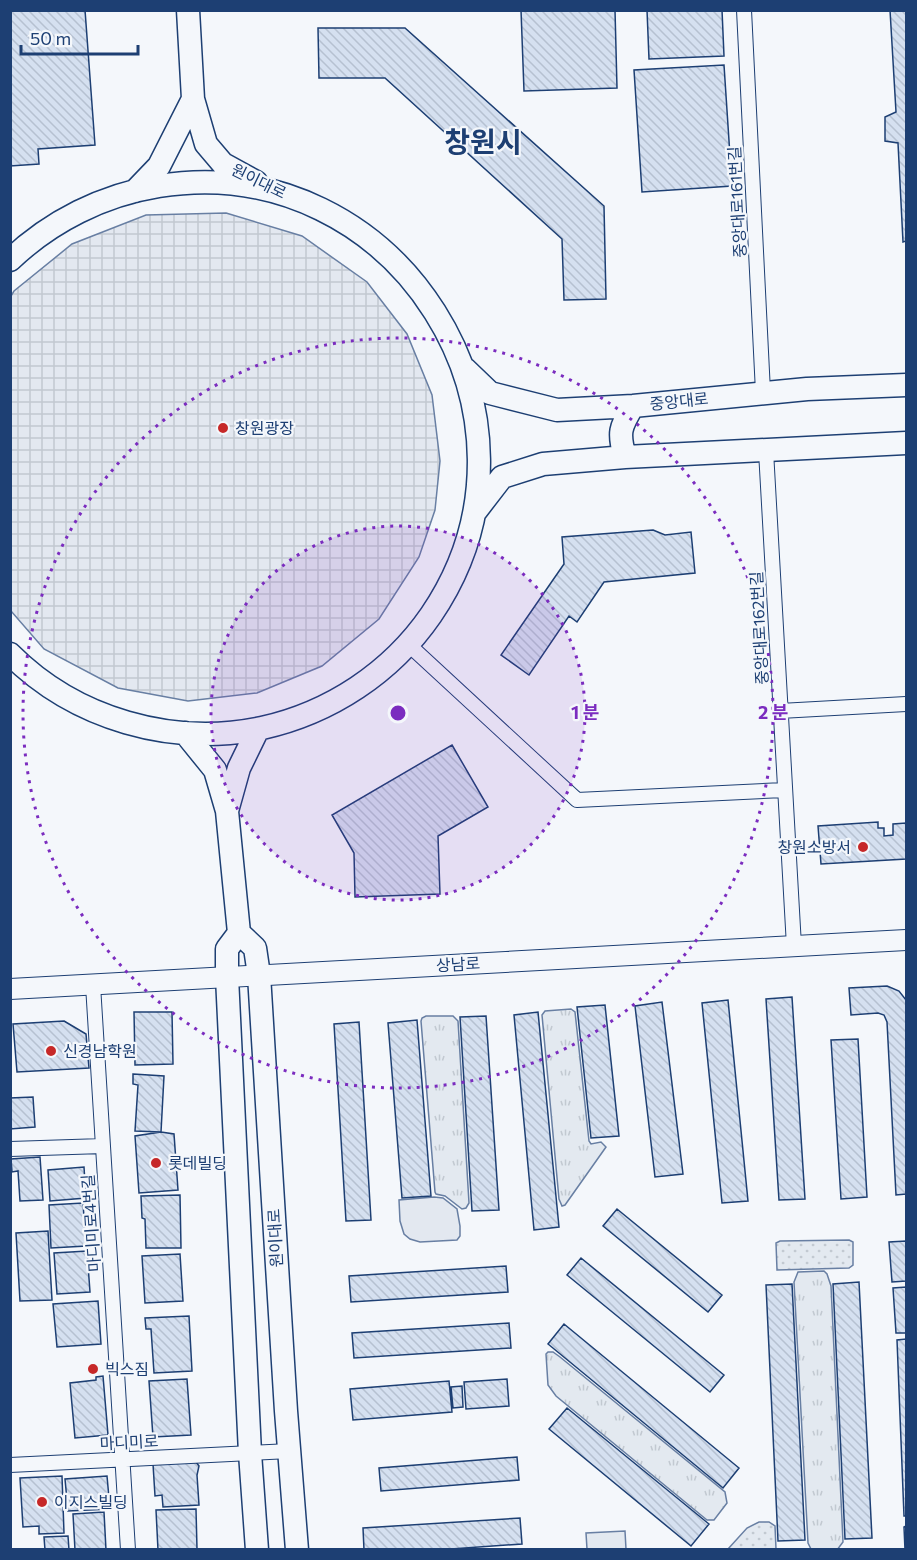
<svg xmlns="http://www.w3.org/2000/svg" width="917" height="1560" font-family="Commissioner,'Noto Sans KR',sans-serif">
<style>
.grass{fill:url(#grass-tufts);stroke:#687fa3;stroke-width:1.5}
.park{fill:url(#park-dots);stroke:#687fa3;stroke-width:1.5}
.garden{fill:#e3e9f0;stroke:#687fa3;stroke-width:1.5}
.parking{fill:#e3e8f0;stroke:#687fa3;stroke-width:1.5}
.plaza{fill:url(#plaza-grid);stroke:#687fa3;stroke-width:1.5}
.building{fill:url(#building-back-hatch);stroke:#1d3f73;stroke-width:1.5}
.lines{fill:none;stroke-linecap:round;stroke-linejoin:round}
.minor-casing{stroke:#1d3f73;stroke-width:16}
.secondary-casing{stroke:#1d3f73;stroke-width:22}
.primary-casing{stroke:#1d3f73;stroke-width:25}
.minor{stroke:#f4f7fb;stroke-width:14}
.secondary{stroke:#f4f7fb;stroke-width:20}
.primary{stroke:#f4f7fb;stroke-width:22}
.ring{fill:none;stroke:#7b2cbf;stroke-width:3;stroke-dasharray:3 6}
.poi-dot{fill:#c62828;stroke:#f4f7fb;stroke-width:2}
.labels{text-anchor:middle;stroke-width:4.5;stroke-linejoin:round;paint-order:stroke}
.street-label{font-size:16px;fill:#1d3f73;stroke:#f4f7fb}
.poi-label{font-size:16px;fill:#1d3f73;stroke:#f4f7fb;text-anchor:start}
.town-label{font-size:28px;font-weight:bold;fill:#1d3f73;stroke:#f4f7fb}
.centre{fill:#7b2cbf;stroke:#f4f7fb;stroke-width:3}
.ring-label{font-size:18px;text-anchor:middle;font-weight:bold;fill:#7b2cbf;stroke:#f4f7fb;stroke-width:4.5;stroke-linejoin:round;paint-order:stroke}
</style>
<defs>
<pattern id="grass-tufts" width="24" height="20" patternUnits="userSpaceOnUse" patternTransform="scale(1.5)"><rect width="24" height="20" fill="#e3e9f0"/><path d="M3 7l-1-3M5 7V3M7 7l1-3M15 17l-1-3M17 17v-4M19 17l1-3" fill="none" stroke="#c2c9d1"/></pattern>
<pattern id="park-dots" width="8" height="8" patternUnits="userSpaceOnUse" patternTransform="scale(1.5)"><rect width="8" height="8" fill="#e3e9f0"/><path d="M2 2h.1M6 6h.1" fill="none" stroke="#c2c9d1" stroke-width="1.8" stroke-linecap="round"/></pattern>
<pattern id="plaza-grid" width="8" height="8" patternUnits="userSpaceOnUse" patternTransform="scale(1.5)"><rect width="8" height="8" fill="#e3e8f0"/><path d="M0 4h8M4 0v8" fill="none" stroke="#c2c8d1"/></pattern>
<pattern id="building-back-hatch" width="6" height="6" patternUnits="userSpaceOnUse" patternTransform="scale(1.5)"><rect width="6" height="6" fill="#d5e0f0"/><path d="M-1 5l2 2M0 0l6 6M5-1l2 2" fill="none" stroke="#b6c1d1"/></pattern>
</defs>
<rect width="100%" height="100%" fill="#f4f7fb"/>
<!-- grass -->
<path class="grass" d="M571 1009 575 1012 589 1141 591 1144 601 1142 606 1147 565 1205 562 1206 559 1199 542 1015 545 1011Z
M426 1016H453L458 1021 469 1203 466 1208 462 1209 445 1196 436 1194 435 1192 421 1021 422 1018Z
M824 1271 827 1274 831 1286 843 1542 837 1550 811 1549 808 1543 794 1282 798 1272Z
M548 1352H553L560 1357 725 1492 727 1503 714 1520H707L556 1396 548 1385 546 1354Z"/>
<!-- park -->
<path class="park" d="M849 1240 853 1242V1265L849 1268 777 1270 776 1243 780 1241Z
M759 1522H769L775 1526 776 1549H728L747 1528Z"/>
<!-- garden -->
<path class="garden" d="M625 1531 626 1549H587L586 1533Z"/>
<!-- parking -->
<path class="parking" d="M434 1197 443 1198 457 1209 460 1226V1236L457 1240 420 1242 410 1239 404 1234 400 1221 399 1200Z"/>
<!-- plaza -->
<path class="plaza" d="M226 213 302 236 367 282 407 334 432 395 440 461 435 510 419 557 379 619 322 666 257 693 188 701 118 688 44 649 11 611V296L14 291 72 244 146 215Z"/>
<!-- building -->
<path class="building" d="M10 10H85L95 145 38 149 39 164 10 166Z
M521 10H615L617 88 524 91Z
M647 10H722L724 56 649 59Z
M890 10H906V241L903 242 898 143 885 141V117L896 112Z
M318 28H405L604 206 606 299 564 300 562 239 385 78H319Z
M724 65 732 186 642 192 634 70Z
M653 530 665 535 691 532 695 573 604 582 577 622 569 616 529 675 501 655 564 564 562 537Z
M452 745 488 807 438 836 440 894 355 897 354 853 332 815Z
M878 822V828H884V836L893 835V824L906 823V859L821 864 818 826Z
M887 986 899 991 906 1000V1194L896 1195 887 1022 884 1015 878 1013 851 1015 849 988Z
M792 997 805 1199 779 1200 766 999Z
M728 1000 748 1201 722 1203 702 1003Z
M662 1002 683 1174 655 1177 635 1006Z
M605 1005 619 1136 591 1138 577 1007Z
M134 1012H172L173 1064 135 1065Z
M538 1012 559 1227 534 1230 514 1015Z
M486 1016 499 1210 472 1211 460 1017Z
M417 1020 431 1196 402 1198 388 1023Z
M64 1021 86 1034 89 1068 17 1072 13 1024Z
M359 1022 371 1220 346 1221 334 1024Z
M858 1039 867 1197 841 1199 831 1040Z
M133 1074 164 1076 161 1132 135 1131 138 1085 133 1084Z
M33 1097 35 1127 10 1129V1098Z
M161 1132 174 1134 178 1190 139 1193 135 1136Z
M40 1157 43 1200 20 1201 18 1171 12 1172 11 1159Z
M84 1167 86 1198 50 1201 48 1170Z
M180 1195 181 1248H146L145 1219 142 1218 141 1196Z
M83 1203 86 1246 51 1248 49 1205Z
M617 1209 722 1295 708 1312 603 1226Z
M48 1231 52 1300 20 1301 16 1233Z
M906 1241V1281L892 1282 889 1242Z
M87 1251 90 1292 57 1294 54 1253Z
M180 1254 183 1301 145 1303 142 1256Z
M581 1258 724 1375 710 1392 567 1275Z
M506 1266 508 1292 351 1302 349 1276Z
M859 1282 872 1538 845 1539 833 1284Z
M792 1284 805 1540 778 1541 766 1285Z
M906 1287V1333H896L893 1288Z
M98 1301 101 1344 57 1347 53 1304Z
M189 1316 192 1371 154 1373 151 1329H146L145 1318Z
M509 1323 511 1348 354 1358 352 1333Z
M564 1324 739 1468 723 1488 548 1344Z
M906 1339V1516H904L897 1340Z
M103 1376 108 1435 75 1438 70 1383 96 1380V1377Z
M187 1379 191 1435 153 1437 149 1381Z
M507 1379 509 1406 466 1409 464 1382Z
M449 1381 452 1412 353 1420 350 1389Z
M462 1386 463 1407 453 1408 451 1387Z
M567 1408 709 1524 691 1546 549 1429Z
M517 1457 519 1480 381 1491 379 1468Z
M196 1462 199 1466 197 1475 199 1505 163 1507 162 1495 155 1496 153 1464Z
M62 1476 64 1533 39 1534V1526L23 1527 20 1478Z
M107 1476 110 1509 68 1511 65 1479Z
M196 1509 197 1549 158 1550 156 1510Z
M104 1512 106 1550H75L73 1514Z
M520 1518 522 1544 437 1550H364L363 1528Z
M906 1526V1550H905L904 1527Z
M68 1536 69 1550H45L44 1537Z"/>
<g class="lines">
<!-- minor casing -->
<g class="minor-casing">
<path id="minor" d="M744 10 763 392
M766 451 794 946
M408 644 577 800 784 790
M780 711 906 704
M93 985 128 1550
M10 1149 103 1146
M10 1465 290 1451"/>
</g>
<!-- secondary casing -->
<g class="secondary-casing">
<path id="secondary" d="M10 989 906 940"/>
</g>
<!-- primary casing -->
<g class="primary-casing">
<path id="primary" d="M188 10 193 99 206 144 223 164 256 182
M135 191 159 166 193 99
M10 260C51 221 103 195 159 186 397 148 566 417 431 615 391 673 330 713 262 728 172 747 75 719 10 654
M465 369 490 393 557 410 633 406 807 389 906 385
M625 457C618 433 620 427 633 406
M475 512 502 477 543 464 625 457 906 443
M185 733 215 770 227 811 239 933 255 948 259 975 286 1411 297 1550
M227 811 239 768 258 729
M239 933 227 949V977L250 1453 257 1550"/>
</g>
<!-- minor -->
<use href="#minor" class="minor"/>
<!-- secondary -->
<use href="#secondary" class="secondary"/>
<!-- primary -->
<use href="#primary" class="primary"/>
</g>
<!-- distance rings -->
<circle cx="398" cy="713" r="187" fill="#7b2cbf" fill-opacity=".12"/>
<g class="ring">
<circle cx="398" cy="713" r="187"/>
<circle cx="398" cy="713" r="375"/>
</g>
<!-- markers -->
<g class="poi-dot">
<circle cx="223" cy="428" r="6"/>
<circle cx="863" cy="847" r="6"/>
<circle cx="51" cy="1051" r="6"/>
<circle cx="156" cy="1163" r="6"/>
<circle cx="93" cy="1369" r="6"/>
<circle cx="42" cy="1502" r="6"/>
</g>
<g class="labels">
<!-- street labels -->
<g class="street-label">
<text transform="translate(259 181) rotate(26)" y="6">원이대로</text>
<text transform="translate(737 202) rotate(-93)" y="6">중앙대로161번길</text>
<text transform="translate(679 401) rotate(-6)" y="6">중앙대로</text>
<text transform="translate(759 628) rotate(-93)" y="6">중앙대로162번길</text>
<text transform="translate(458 964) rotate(-3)" y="6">상남로</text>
<text transform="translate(91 1223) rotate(-94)" y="6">마디미로4번길</text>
<text transform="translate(275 1238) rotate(-93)" y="6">원이대로</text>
<text transform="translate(129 1442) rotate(-3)" y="6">마디미로</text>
</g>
<!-- poi labels -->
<g class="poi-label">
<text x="235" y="434">창원광장</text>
<text x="851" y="853" text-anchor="end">창원소방서</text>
<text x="63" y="1057">신경남학원</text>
<text x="168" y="1169">롯데빌딩</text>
<text x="105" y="1375">빅스짐</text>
<text x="54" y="1508">이지스빌딩</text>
</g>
<!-- town labels -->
<g class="town-label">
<text x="483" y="152">창원시</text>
</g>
</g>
<circle cx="398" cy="713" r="9" class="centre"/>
<g class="ring-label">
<text x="585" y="719">1 분</text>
<text x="773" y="719">2 분</text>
</g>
<!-- border -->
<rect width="917" height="1560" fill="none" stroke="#1d3f73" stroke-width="24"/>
<!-- scale -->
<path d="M21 45v9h117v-9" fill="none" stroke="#1d3f73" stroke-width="3"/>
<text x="30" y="45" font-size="18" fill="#1d3f73" stroke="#f4f7fb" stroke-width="4.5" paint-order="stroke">50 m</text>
</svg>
